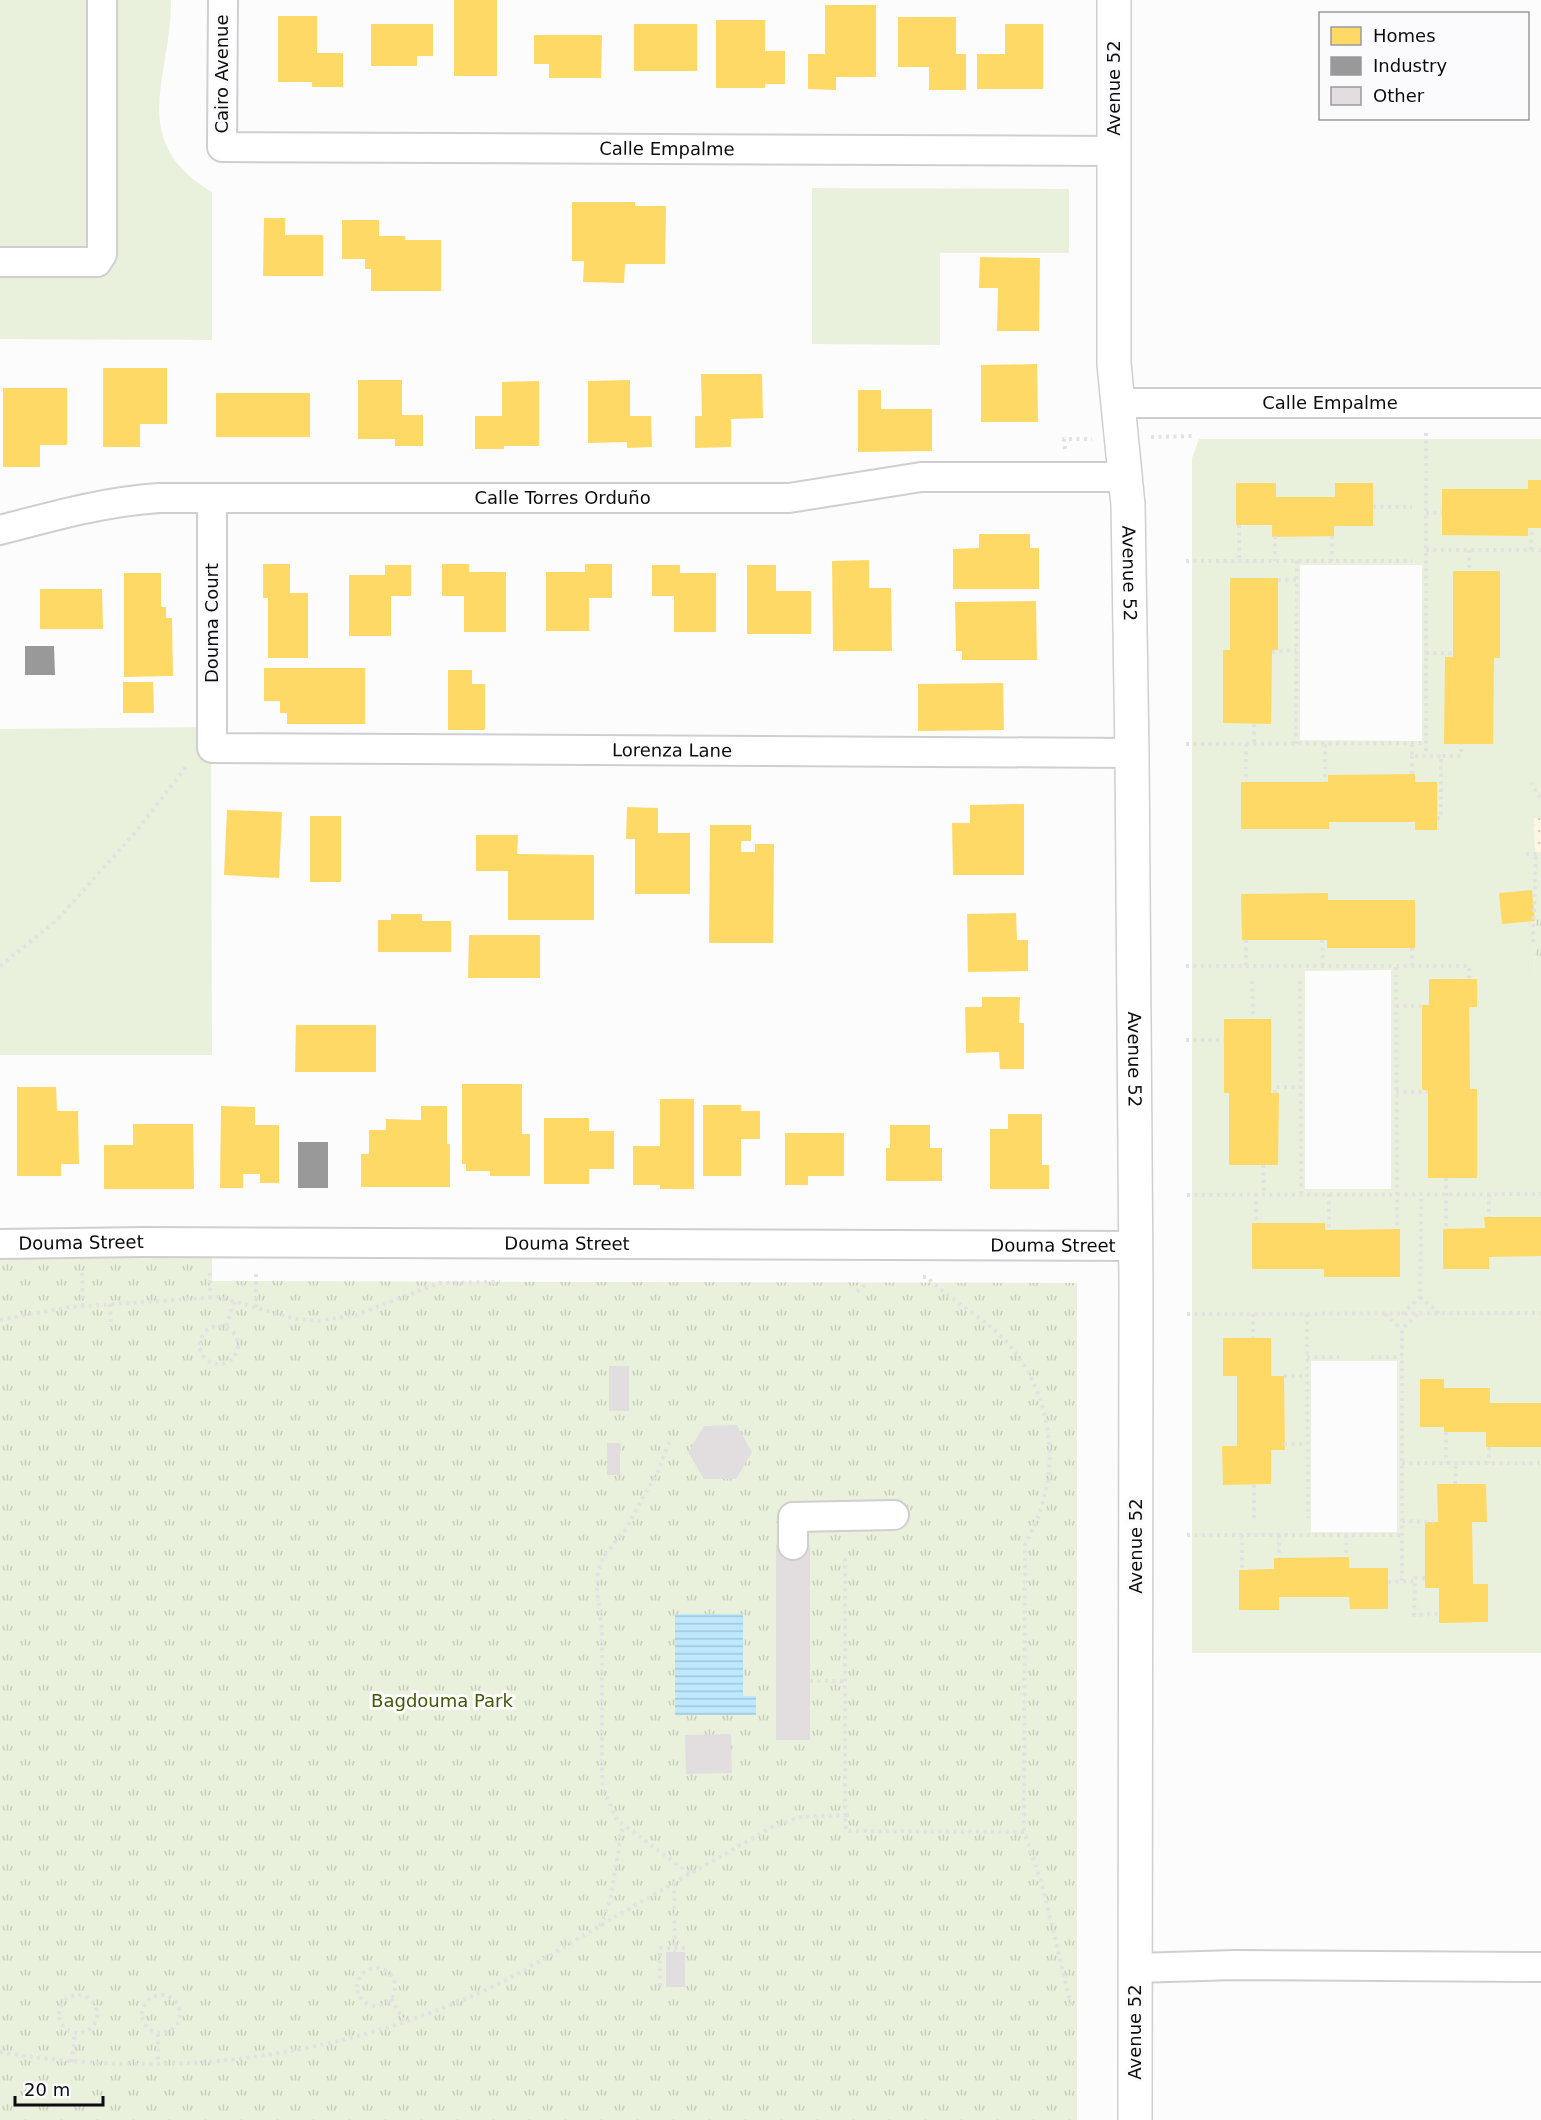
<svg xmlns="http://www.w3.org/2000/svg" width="1541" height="2120" font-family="'DejaVu Sans',sans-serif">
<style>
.green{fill:#e9f1dc;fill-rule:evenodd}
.sand{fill:url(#sand-dots)}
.park{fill:url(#park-tufts)}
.water{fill:url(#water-rules)}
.homes{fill:#ffd966}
.industry{fill:#999}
.building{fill:#e2dee0}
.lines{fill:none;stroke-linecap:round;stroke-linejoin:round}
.minor-casing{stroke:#cfcfd2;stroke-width:32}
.major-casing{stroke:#cfcfd2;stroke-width:36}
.path{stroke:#e2e2e3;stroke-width:4;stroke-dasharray:3 4.5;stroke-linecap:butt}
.minor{stroke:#fff;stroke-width:28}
.major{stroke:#fff;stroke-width:33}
.labels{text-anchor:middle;stroke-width:6;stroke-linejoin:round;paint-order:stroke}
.street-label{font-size:18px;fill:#0c0b0f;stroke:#fbfbfe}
.park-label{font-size:18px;fill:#445805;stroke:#fbfbfe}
</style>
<defs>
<pattern id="sand-dots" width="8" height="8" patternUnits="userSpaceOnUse" patternTransform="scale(1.5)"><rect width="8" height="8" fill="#fcf6e2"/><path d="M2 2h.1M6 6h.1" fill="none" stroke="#d7d2c1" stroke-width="1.8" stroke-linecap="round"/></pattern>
<pattern id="park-tufts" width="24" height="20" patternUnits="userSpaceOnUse" patternTransform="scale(1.5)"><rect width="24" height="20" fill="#e9f1dc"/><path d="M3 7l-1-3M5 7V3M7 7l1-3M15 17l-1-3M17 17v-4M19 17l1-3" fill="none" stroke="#c7cdbc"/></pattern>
<pattern id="water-rules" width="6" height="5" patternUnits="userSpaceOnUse" patternTransform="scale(1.5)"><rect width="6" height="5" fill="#bee8fd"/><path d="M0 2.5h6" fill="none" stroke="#a2c6d8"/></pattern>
</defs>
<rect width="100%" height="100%" fill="#fcfcfd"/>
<!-- green -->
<path class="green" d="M0 0H171C172 76 125 141 212 192V340L0 339Z
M812 188 1069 189V253H940V345L812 344Z
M1199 439H1541V818H1534L1535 852H1541V906H1536L1534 977H1541V1653H1192V458ZM1300 565H1422V741L1300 740ZM1391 970V1189H1305V971ZM1311 1361H1397V1532H1311Z
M211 727 212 1055H0V729Z"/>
<!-- sand -->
<path class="sand" d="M1534 818H1541V852H1535Z"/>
<!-- park -->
<path class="park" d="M1536 906H1541V977H1534Z
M0 1239 212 1240V1281L1077 1283V2120H0Z"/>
<!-- water -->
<path class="water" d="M675 1614H743V1696H756V1715H675Z"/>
<!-- homes -->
<path class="homes" d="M454 0H497V76H454Z
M825 5H876V77H836V90L808 89V54H825Z
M278 16H317V53H343V87H312V82H278Z
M898 17H956V54H966V90H929V67H898Z
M716 20H765V51H785V84H765V88H716Z
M371 24H433V56H417V66H371Z
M634 24H697V71H634Z
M1005 24H1043V89H977V54H1005Z
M534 35H602L601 78H549V64H534Z
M572 202H635V206H666L665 264H625L624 283 583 282 584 261H572Z
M264 218H285V235H323V276H263Z
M342 220H379V236H405V240H441V291H371V269H365V259H342Z
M980 257 1040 258 1039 331H997L998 288H979Z
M1037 364 1038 422H981V365Z
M103 368H167V424H140V447H103Z
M701 374H762L763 418 731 419V447L695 448V416H702Z
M358 380H402V415H423V446H395V439H358Z
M630 380V416H651L652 447 627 448V442L588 443V381Z
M539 381V446H504V449H475V416H502V382Z
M3 388H67V445H40V467H3Z
M858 390H881V409H932V451L858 452Z
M216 393H310V437H216Z
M1528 480H1541V528H1528V536L1442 535V489H1528Z
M1236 483H1276V497H1335V483H1373V526H1334V536L1272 537V525H1236Z
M979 534H1030V548H1039V589H953V549L979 548Z
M869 560V588H891L892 651H833L832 561Z
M263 564H290V593H308V658H268V598H263Z
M442 564H469V572H506V632H464V596H442Z
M585 564H612V598H589V631H546V572H585Z
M385 565H411V596H391V636H349V575H385Z
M652 565H680V573H716V632H674V596H652Z
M747 565H776V591H811V634H747Z
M1453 571H1500V658H1494L1493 744H1444L1445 657H1453Z
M124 573H161V607H166V618H172L173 676 124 677Z
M1230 578H1278V650H1272L1271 724 1223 723V650H1230Z
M40 589H102L103 629H40Z
M1036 601 1037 660H962V651H956L955 602Z
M264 668H365V724H287V713H280V701H264Z
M448 670H472V684H485V730H448Z
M123 682H153L154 713H123Z
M1003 683 1004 730 918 731V684Z
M1415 774V782H1437V830H1415V822H1329V829H1241V782H1328V775Z
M1024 804V875H953L952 823H970V805Z
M627 807 658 808V833H690V894H635V839H626Z
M227 810 282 812 279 878 224 875Z
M310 816H341V882H310Z
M710 825H751V841H741V852H755V844H774L773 943H709Z
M476 835H518L517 854 594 855V920H508V871H476Z
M1532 890 1535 921 1502 924 1499 893Z
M1328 893V900H1415V948H1327V940H1242L1241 894Z
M1016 913 1017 940H1028V971L968 972 967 914Z
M391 914H422V921H451V952H378V920H391Z
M469 935H540V978H468Z
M1429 979H1477V1007H1469L1470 1089H1477V1178H1428V1090H1422V1005H1429Z
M982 997H1020L1019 1023H1024V1069H1000L999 1052 966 1053 965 1007H982Z
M1224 1019H1271V1093H1279L1278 1165H1229V1093H1224Z
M296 1025H376V1072H295Z
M462 1084H522V1134H530V1176H490V1171H466V1164H462Z
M17 1087H56L57 1111H78L79 1164H61V1176H17Z
M660 1099H694V1189H660V1185H633V1146H660Z
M703 1105H741V1111H760V1139H741V1176H703Z
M221 1106 255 1107V1125H279V1183H260V1174H243V1188H220Z
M421 1106H447V1144H450V1187H361V1154H369V1130H386V1119L421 1120Z
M1008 1114H1042V1165H1049V1189H990V1129H1008Z
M544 1118H589V1131H614V1169H589V1184H544Z
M133 1124H193L194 1189H104V1145H133Z
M890 1125H930V1148H942V1181H886V1148H890Z
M785 1133H844V1176H808V1185H785Z
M1484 1217H1541V1256L1489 1257V1269H1443V1229L1485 1228Z
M1252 1223H1325V1230L1400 1229V1277H1324V1269H1252Z
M1223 1338H1271V1376H1284L1285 1450H1271V1484L1223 1485 1222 1446H1237V1376H1223Z
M1420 1379H1444V1388H1490V1403H1541V1447H1486V1432H1444V1427H1420Z
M1437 1484H1486L1487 1522H1472L1473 1584H1488V1622L1439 1623V1588H1425V1522H1438Z
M1349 1557V1568H1388V1609H1350L1349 1597H1279V1610H1239V1570L1274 1569V1558Z"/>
<!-- industry -->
<path class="industry" d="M25 646H54L55 675H25Z
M298 1142H328V1188H298Z"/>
<!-- building -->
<path class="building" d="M609 1366H629V1411H609Z
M737 1425 752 1452 736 1479H704L688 1452 704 1426Z
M607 1443H620V1475H607Z
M776 1545H810V1740H776Z
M731 1734 732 1773 686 1774 685 1735Z
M666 1952H685V1987H666Z"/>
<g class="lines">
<!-- minor casing -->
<g class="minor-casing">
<g id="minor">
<path id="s1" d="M223 0 222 147 1114 151"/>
<path d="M0 262H97L102 254V0"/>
<path id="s2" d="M1118 403H1541"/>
<path id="s3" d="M212 498V748L1132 753"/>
<path id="s4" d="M0 530C54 516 102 502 159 498H789L921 477H1125"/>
<path id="s5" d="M0 1244 143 1242 1135 1246"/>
<path d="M793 1545V1517L894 1515"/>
<path d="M1136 1968 1235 1965 1541 1967"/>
</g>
</g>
<!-- major casing -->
<g class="major-casing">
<g id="major">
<path id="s6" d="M1114 0V364L1128 505 1132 753 1136 1286 1135 2120"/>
</g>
</g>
<!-- path -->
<path class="path" d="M1426 433V756
M1151 437 1192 436
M1065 449 1064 439H1092
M1373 507H1412
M1426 513H1442
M1239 525V561
M1275 536V561
M1332 536V561
M1426 550H1541
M1469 550V571
M1531 550 1532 528
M1186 561H1412
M1278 580H1297
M1272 652 1296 650
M1426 653H1453
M1254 724V744
M1186 744 1426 743
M1246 744V782
M1296 744 1297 561
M1325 744V782
M1412 744V756H1441
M1412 756V774
M1531 782 1541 799
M1437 818H1441V756H1461V744
M1526 854H1541
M1246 940V966
M1322 940 1323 966
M1533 942 1536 854
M1412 948V967
M0 966 57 920 138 829 188 764
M1186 966H1469V979
M1396 967 1397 1229
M1252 981 1253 1019
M1300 981 1301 1194
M1396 1006H1422
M1186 1040H1224
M1396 1092H1428
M1275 1093V1087H1300
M1263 1165 1264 1194
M1446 1178V1229
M1256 1194V1223
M1329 1194V1230
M1489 1194V1217
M1187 1195 1541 1194
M82 1273 83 1306
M210 1273V1297
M923 1277H927C946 1297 971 1310 992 1328 1039 1367 1061 1439 1044 1498 1040 1515 1032 1530 1025 1545L1024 1832
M857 1292 865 1285
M1420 1297 1439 1313
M110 1304 111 1326
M256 1307V1272
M1187 1314 1541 1313
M1253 1314V1338
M1307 1314 1308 1518
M1385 1314 1402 1329
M1402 1314 1420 1297 1421 1194
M0 1320 69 1307 218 1297 297 1319 318 1321 356 1315 439 1283 500 1282
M200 1345a19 19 0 1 1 38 0a19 19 0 1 1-38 0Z
M226 1326 235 1301
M1307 1357H1339
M1371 1357H1402
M1284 1376H1307
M1446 1432V1463
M669 1442 659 1469 625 1530 604 1556 598 1572 597 1591 602 1629V1782L603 1789 617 1820 690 1874
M1284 1444H1307
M1489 1447V1463
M1402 1463H1541
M1455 1484 1456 1463
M1254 1485V1519
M1402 1521 1433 1522
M1187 1535H1402
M1242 1535V1570
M1279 1535V1558
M1346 1535V1557
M1425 1578H1415L1414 1615 1439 1614
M1402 1581V1329L1418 1314
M1388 1582 1415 1581
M810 1681H845
M849 1815H845L846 1831 1024 1832 1041 1881 1071 2005
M674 1883 675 1952
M600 1926 610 1901 623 1824
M357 1987a19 19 0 1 1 38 0a19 19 0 1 1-38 0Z
M660 1986V1948H689
M59 2014a19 19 0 1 1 38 0a19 19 0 1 1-38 0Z
M142 2014a19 19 0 1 1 38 0a19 19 0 1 1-38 0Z
M391 1999 404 2021
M158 2034V2063
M0 2052C160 2079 321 2061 470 1997 515 1978 558 1950 601 1925 658 1892 716 1859 774 1826L800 1817 845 1815V1557
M72 2062 75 2033"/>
<!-- minor -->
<use href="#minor" class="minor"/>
<!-- major -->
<use href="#major" class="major"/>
</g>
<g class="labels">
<!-- street labels -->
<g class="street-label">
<text transform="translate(222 74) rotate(-90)" y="6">Cairo Avenue</text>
<text transform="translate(1114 88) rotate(-90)" y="6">Avenue 52</text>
<text dy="6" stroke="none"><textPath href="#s1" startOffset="592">Calle Empalme</textPath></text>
<text dy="6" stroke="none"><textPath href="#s2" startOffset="212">Calle Empalme</textPath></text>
<text dy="6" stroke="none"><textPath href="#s4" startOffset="566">Calle Torres Orduño</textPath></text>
<text dy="6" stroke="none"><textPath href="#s6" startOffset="574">Avenue 52</textPath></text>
<text transform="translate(212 623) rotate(-90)" y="6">Douma Court</text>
<text dy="6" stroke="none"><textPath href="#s3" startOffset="710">Lorenza Lane</textPath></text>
<text dy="6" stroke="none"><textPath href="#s6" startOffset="1060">Avenue 52</textPath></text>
<text dy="6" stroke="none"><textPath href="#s5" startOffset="81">Douma Street</textPath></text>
<text dy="6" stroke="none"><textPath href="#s5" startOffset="567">Douma Street</textPath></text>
<text dy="6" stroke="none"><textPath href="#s5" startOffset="1053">Douma Street</textPath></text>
<text transform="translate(1136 1546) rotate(-90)" y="6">Avenue 52</text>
<text transform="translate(1135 2032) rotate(-90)" y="6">Avenue 52</text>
</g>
<!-- park labels -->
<g class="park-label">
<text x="442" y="1707">Bagdouma Park</text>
</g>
</g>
<!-- legend -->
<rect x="1319" y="12" width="210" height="108" fill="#fbfbfe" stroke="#9b9b9e" stroke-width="1.5"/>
<rect x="1331" y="27" width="30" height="18" fill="#ffd966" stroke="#9b9b9e" stroke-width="1.5"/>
<text x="1373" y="42" font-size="18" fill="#0c0b0f">Homes</text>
<rect x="1331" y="57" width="30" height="18" fill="#999999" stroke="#9b9b9e" stroke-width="1.5"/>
<text x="1373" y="72" font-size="18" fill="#0c0b0f">Industry</text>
<rect x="1331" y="87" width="30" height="18" fill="#e2dee0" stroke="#9b9b9e" stroke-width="1.5"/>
<text x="1373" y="102" font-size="18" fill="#0c0b0f">Other</text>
<!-- scale -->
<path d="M15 2096v9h88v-9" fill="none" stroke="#0c0b0f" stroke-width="3"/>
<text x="24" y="2096" font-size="18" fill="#0c0b0f" stroke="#fbfbfe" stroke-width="4.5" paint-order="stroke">20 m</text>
</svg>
